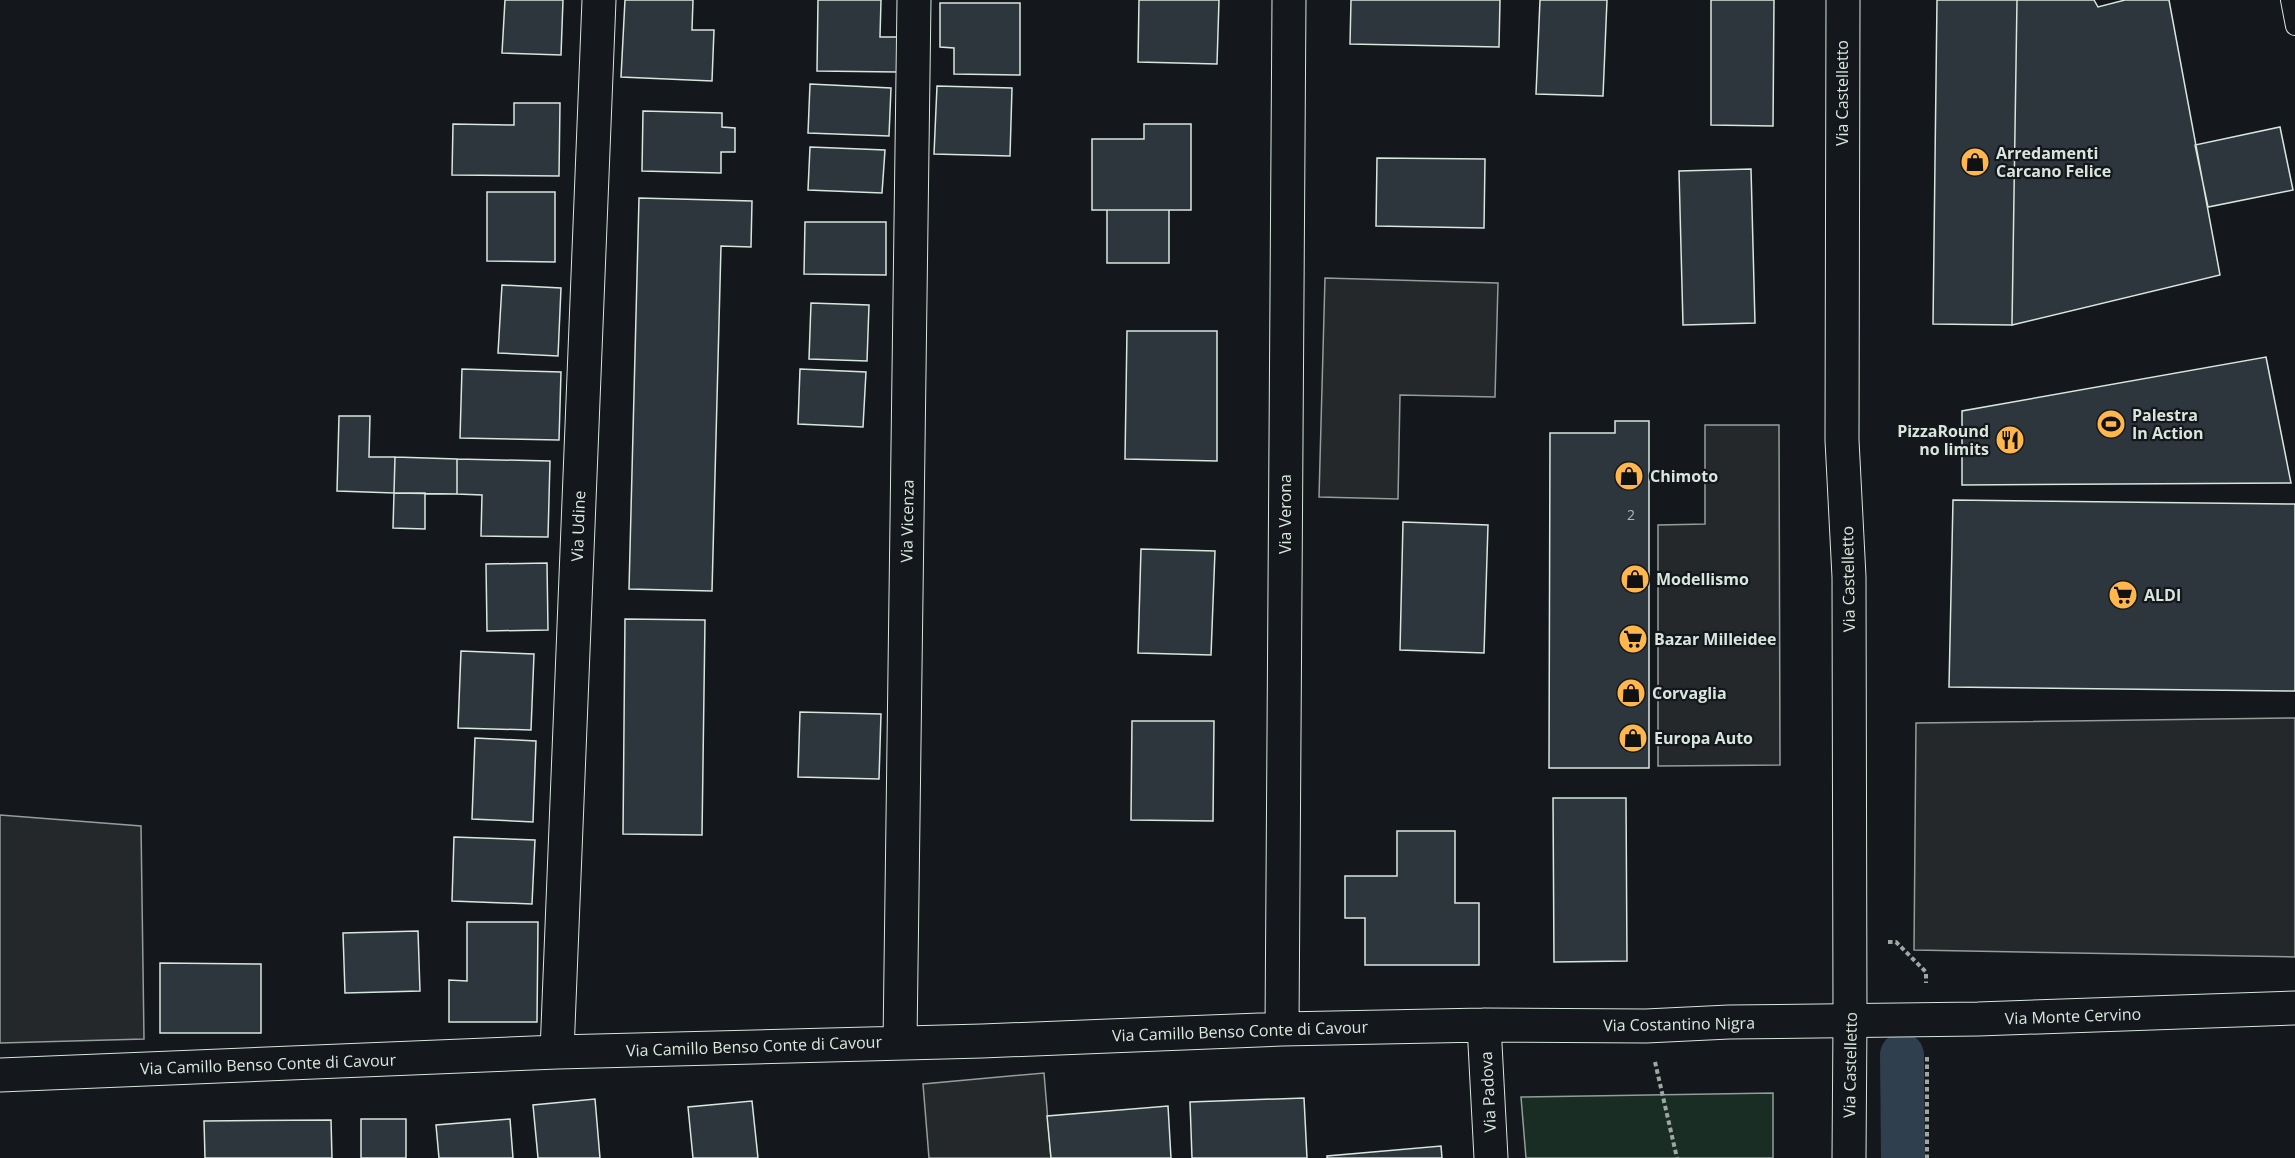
<svg xmlns="http://www.w3.org/2000/svg" width="2295" height="1158" font-family="'Open Sans',sans-serif">
<style>
.green{fill:#1a2d24;stroke:#939e99;stroke-width:1.5}
.parking{fill:#24282b;stroke:#939e99;stroke-width:1.5}
.lines{fill:none;stroke-linecap:round;stroke-linejoin:round}
.canal{stroke:#2f3f4d;stroke-width:44}
.building{fill:#2c363c;stroke:#d8e6dc;stroke-width:1.5}
.lane-casing{stroke:#d8e6dc;stroke-width:20}
.street-casing{stroke:#d8e6dc;stroke-width:35}
.secondary-casing{stroke:#d8e6dc;stroke-width:35}
.path{stroke:#9da8a2;stroke-width:4;stroke-dasharray:4.5 3;stroke-linecap:butt}
.lane{stroke:#14181c;stroke-width:18}
.street{stroke:#14181c;stroke-width:33}
.secondary{stroke:#14181c;stroke-width:33}
.labels{text-anchor:middle;stroke-width:4.5;stroke-linejoin:round;paint-order:stroke}
.number-label{font-size:14px;fill:#adbab4}
.street-label{font-size:16px;fill:#d8e6dc;stroke:#14181c}
.poi-label{font-size:16px;font-weight:bold;fill:#d8e6dc;stroke:#14181c;text-anchor:start}
</style>
<rect width="100%" height="100%" fill="#14181c"/>
<!-- green -->
<path class="green" d="M1773 1093V1158H1526L1521 1097Z"/>
<!-- parking -->
<path class="parking" d="M1325 278 1498 283 1495 397 1400 395 1398 499 1319 497Z
M1705 425H1779L1780 765 1658 766V525L1705 524Z
M2295 718V957L1914 950 1916 723Z
M0 815 141 826 144 1039 0 1043Z
M1044 1073 1051 1158H929L923 1084Z"/>
<g class="lines">
<!-- canal -->
<path class="canal" d="M1902 1055 1903 1158"/>
</g>
<!-- building -->
<path class="building" d="M505 0H563L561 55 502 53Z
M625 0H693L692 30H714L712 81 621 77Z
M818 0H881L880 37H897V72L817 71Z
M1139 0H1219L1217 64 1138 62Z
M1351 0H1500L1499 47 1350 44Z
M1540 0H1607L1603 96 1536 94Z
M1711 0H1774L1773 126 1711 125Z
M1937 0H2017L2012 325 1933 324Z
M2017 0H2094L2098 7 2125 0H2169L2220 275 2012 325Z
M940 3H1020V75L954 74V48L940 47Z
M810 84 891 88 889 136 808 133Z
M937 86 1012 88 1010 156 934 154Z
M514 103H560L559 176 452 175 453 124 514 125Z
M643 111 722 113V127L735 128V152H721V173L642 171Z
M1144 124H1191V210H1092V139H1144Z
M2280 127 2293 190 2208 207 2195 145Z
M810 147 885 150 882 193 808 190Z
M1377 158 1485 159 1484 228 1376 226Z
M1751 169 1755 323 1683 325 1679 171Z
M487 192H555V262L487 261Z
M639 198 752 201 751 247 721 246 712 591 629 589Z
M1107 210H1169V263H1107Z
M805 222H886V275L804 274Z
M502 285 561 288 558 356 498 353Z
M811 303 869 305 867 361 809 359Z
M1127 331H1217V461L1125 459Z
M2266 357 2291 483 1962 485V411Z
M462 369 561 372 559 440 460 438Z
M800 369 866 372 863 427 798 424Z
M339 416H370L369 457H395L394 493 337 491Z
M1615 421H1649V768H1549L1550 433H1615Z
M395 457 457 459V494L394 493Z
M457 459 550 461 548 537 481 536 482 495 457 494Z
M394 493H425V529L393 528Z
M1953 500 2295 504V691L1949 687Z
M1403 522 1488 525 1484 653 1400 650Z
M1141 549 1215 551 1211 655 1138 653Z
M547 563 548 630 487 631 486 564Z
M625 619 705 620 702 835 623 834Z
M461 651 534 654 531 730 458 728Z
M800 712 881 714 879 779 798 777Z
M1132 721H1214L1213 821 1131 820Z
M475 738 536 741 533 822 472 819Z
M1553 798H1626L1627 961 1554 962Z
M1397 831H1455V903H1479V965H1365V918H1345V876H1397Z
M454 837 535 840 532 904 452 901Z
M467 922H538L537 1022H449V980L467 981Z
M418 931 420 991 345 993 343 933Z
M160 963 261 964V1033H160Z
M1304 1098 1307 1158H1192L1190 1102Z
M595 1099 600 1158H538L533 1105Z
M752 1101 758 1158H693L688 1107Z
M1168 1106 1171 1158H1051L1047 1116Z
M361 1119H406V1158H361Z
M510 1119 513 1158H439L436 1125Z
M331 1120 332 1158H205L204 1121Z
M1441 1146 1442 1158H1327V1156Z"/>
<g class="lines">
<!-- lane casing -->
<g class="lane-casing">
<path id="lane" d="M2290 0 2295 26"/>
</g>
<!-- street casing -->
<g class="street-casing">
<path id="street" d="M1484 1025 1491 1158
M1282 1029 1289 0
M900 1042 914 0
M557 1052 599 0
M0 1075 557 1052 982 1041 1282 1029 1484 1025 1646 1026 1729 1022 1978 1019 2295 1008"/>
</g>
<!-- secondary casing -->
<g class="secondary-casing">
<path id="secondary" d="M1843 0 1842 440 1849 577 1850 1020 1849 1158"/>
</g>
<!-- path -->
<path class="path" d="M1888 942H1896L1926 972V983
M1927 1057V1158
M1655 1062 1677 1158"/>
<!-- lane -->
<use href="#lane" class="lane"/>
<!-- street -->
<use href="#street" class="street"/>
<!-- secondary -->
<use href="#secondary" class="secondary"/>
</g>
<!-- icons -->
<defs>
<g id="shop-disc" transform="scale(1.5)"><circle r="9.5" fill="#ffb74d" stroke="#14181c"/><path d="M-5-2.5h2.3a2.7 3.5 0 0 1 5.4 0H5L5.5 6h-11ZM-1.5-2.5h3a1.5 2.3 0 0 0-3 0Z" fill="#111"/></g>
<g id="stadium-disc" transform="scale(1.5)"><circle r="9.5" fill="#ffb74d" stroke="#14181c"/><path d="M0-5a6.5 5 0 1 0 0 10a6.5 5 0 1 0 0-10ZM-3.5-1.8h7v3.6h-7Z" fill="#111"/></g>
<g id="restaurant-disc" transform="scale(1.5)"><circle r="9.5" fill="#ffb74d" stroke="#14181c"/><path d="M-5-6h1v4h1v-4h1v4h1v-4h1v5L-1.5 .5V6h-2V.5L-5-1ZM5-6V6H3V1.5H1.5Q1.5-4 5-6Z" fill="#111"/></g>
<g id="supermarket-disc" transform="scale(1.5)"><circle r="9.5" fill="#ffb74d" stroke="#14181c"/><path d="M-6-5.5h2.5l.6 2H6L4.5 2H-2.5L-4.4-4H-6ZM-1.5 3.2a1.3 1.3 0 1 0 .1 0ZM3 3.2a1.3 1.3 0 1 0 .1 0Z" fill="#111"/></g>
</defs>
<g fill-rule="evenodd">
<use href="#shop-disc" x="1975" y="162"/>
<use href="#stadium-disc" x="2111" y="424"/>
<use href="#restaurant-disc" x="2010" y="440"/>
<use href="#shop-disc" x="1629" y="476"/>
<use href="#shop-disc" x="1635" y="579"/>
<use href="#supermarket-disc" x="2123" y="595"/>
<use href="#supermarket-disc" x="1633" y="639"/>
<use href="#shop-disc" x="1631" y="693"/>
<use href="#shop-disc" x="1633" y="738"/>
</g>
<g class="labels">
<!-- number labels -->
<g class="number-label">
<text x="1631" y="520">2</text>
</g>
<!-- street labels -->
<g class="street-label">
<text transform="translate(1842 93) rotate(-90)" y="6">Via Castelletto</text>
<text transform="translate(1285 514) rotate(-90)" y="6">Via Verona</text>
<text transform="translate(907 521) rotate(-89)" y="6">Via Vicenza</text>
<text transform="translate(578 526) rotate(-88)" y="6">Via Udine</text>
<text transform="translate(1848 579) rotate(-91)" y="6">Via Castelletto</text>
<text transform="translate(2073 1016) rotate(-2)" y="6">Via Monte Cervino</text>
<text transform="translate(1679 1024) rotate(-1)" y="6">Via Costantino Nigra</text>
<text transform="translate(1240 1031) rotate(-2)" y="6">Via Camillo Benso Conte di Cavour</text>
<text transform="translate(754 1046) rotate(-2)" y="6">Via Camillo Benso Conte di Cavour</text>
<text transform="translate(268 1064) rotate(-2)" y="6">Via Camillo Benso Conte di Cavour</text>
<text transform="translate(1850 1065) rotate(-89)" y="6">Via Castelletto</text>
<text transform="translate(1488 1092) rotate(-93)" y="6">Via Padova</text>
</g>
<!-- poi labels -->
<g class="poi-label">
<text x="1996" y="159">Arredamenti<tspan x="1996" dy="18">Carcano Felice</tspan></text>
<text x="2132" y="421">Palestra<tspan x="2132" dy="18">In Action</tspan></text>
<text x="1989" y="437" text-anchor="end">PizzaRound<tspan x="1989" dy="18">no limits</tspan></text>
<text x="1650" y="482">Chimoto</text>
<text x="1656" y="585">Modellismo</text>
<text x="2144" y="601">ALDI</text>
<text x="1654" y="645">Bazar Milleidee</text>
<text x="1652" y="699">Corvaglia</text>
<text x="1654" y="744">Europa Auto</text>
</g>
</g>
</svg>
